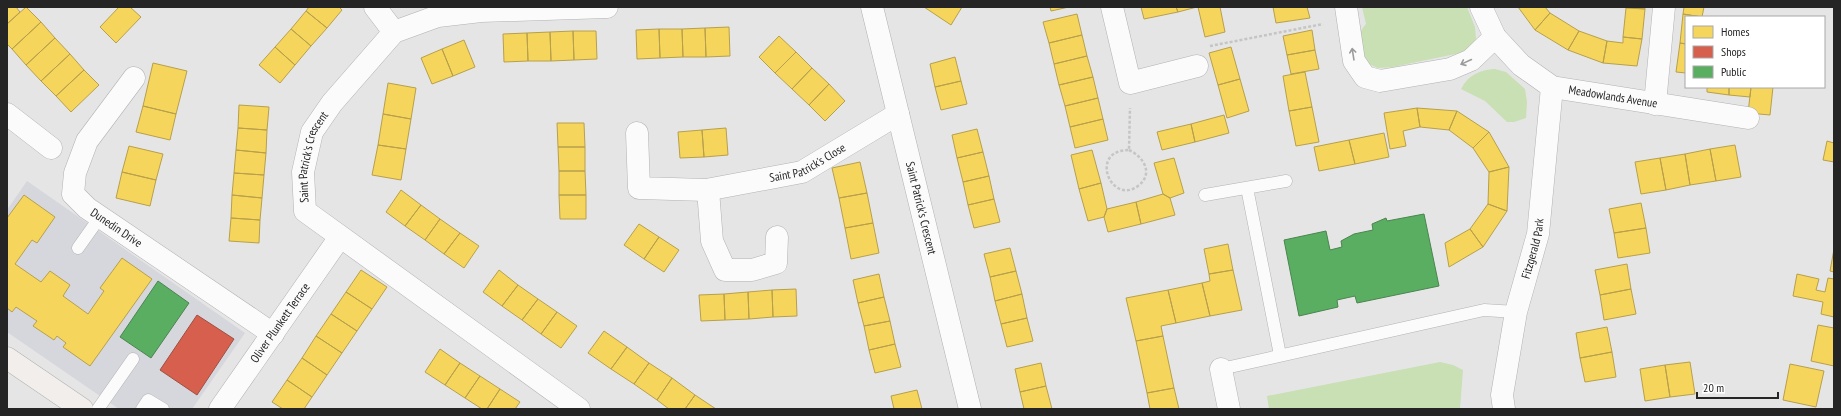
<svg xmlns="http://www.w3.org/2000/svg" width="1841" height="416" font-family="'PT Sans Narrow',sans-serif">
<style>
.built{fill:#d6d7dc}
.green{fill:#c8e0b3}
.homes{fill:#f6d55c;stroke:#b7a04c}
.shops{fill:#d6604d;stroke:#a14e41}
.public{fill:#5aae61;stroke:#4a854f}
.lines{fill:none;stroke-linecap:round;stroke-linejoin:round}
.lane-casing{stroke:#b2b2b2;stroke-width:13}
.street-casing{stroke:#b2b2b2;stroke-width:23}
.secondary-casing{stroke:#b2b2b2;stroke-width:23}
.path{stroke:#c5c5c6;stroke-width:2.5;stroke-dasharray:3 2;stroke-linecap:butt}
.lane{stroke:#fbfbfb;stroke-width:12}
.street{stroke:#fbfbfb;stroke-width:22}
.secondary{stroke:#f2eeec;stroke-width:22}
.oneway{stroke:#9b9b9b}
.labels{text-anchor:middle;stroke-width:4;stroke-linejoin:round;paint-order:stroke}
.street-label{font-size:12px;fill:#252526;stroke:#fff}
</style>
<rect width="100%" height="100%" fill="#e5e5e6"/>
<!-- built -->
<path class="built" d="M27 181 245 333 192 409H119L7 332V210Z"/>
<!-- green -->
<path class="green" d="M1362 7H1467L1475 27 1476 39 1471 47 1460 53 1393 67 1378 68 1369 64 1364 57 1359 33 1366 24Z
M1495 69 1506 72 1525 89 1527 102 1526 118 1514 122H1507L1485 101 1461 89C1468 75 1480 70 1495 69Z
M1440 362 1453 365 1463 370 1460 409H1269L1267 396Z"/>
<!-- homes -->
<path class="homes" d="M7 7H16L20 12 7 24Z
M26 7 41 22 12 49 7 44V24Z
M119 7H130L141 17 116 43 100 27Z
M309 7H339L342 10 327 28 306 11Z
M924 7H962L951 25Z
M1050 7H1069L1051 11Z
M1141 7H1176L1178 12 1144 19Z
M1176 7H1197L1178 12Z
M1198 7H1220L1225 32 1205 37Z
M1273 7H1307L1310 18 1276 23Z
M1518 7H1545L1550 13 1535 30Z
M1626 7H1645V9Z
M1684 7H1704L1702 17 1683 14Z
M1626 8 1645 9 1642 39 1623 37Z
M306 11 327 28 311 46 291 29Z
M1550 13 1579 31 1568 50 1535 30Z
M1077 14 1082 35 1049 43 1043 22Z
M1683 14 1702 17H1686V44L1680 43Z
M41 22 55 38 26 65 12 49Z
M729 27 730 56 706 57 705 28Z
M705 28 706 57H683L682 29Z
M291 29 311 46 295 65 275 47Z
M659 29H682L683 57 660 58Z
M659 29 660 58 637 59 636 30Z
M1312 30 1315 50 1287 55 1283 36Z
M573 31H596L597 59 574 60Z
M573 31 574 60 551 61 550 32Z
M1579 31 1607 41 1603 63 1568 50Z
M550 32 551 61H528L527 33Z
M527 33 528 61 504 62 503 34Z
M1082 35 1087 56 1054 64 1049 43Z
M779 36 796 52 775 73 759 57Z
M1623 37 1642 39 1637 66 1603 63 1607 41 1623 43Z
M55 38 70 54 41 81 26 65Z
M464 40 475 67 453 76 442 49Z
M1680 43 1686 44V73L1676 72Z
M275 47 295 65 280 83 259 65Z
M1231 47 1240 79 1218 85 1209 53Z
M442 49 453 76 432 84 421 58Z
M1315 50 1319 69 1291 74 1287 55Z
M796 52 812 68 792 89 775 73Z
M70 54 84 70 56 96 41 81Z
M1087 56 1093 77 1059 85 1054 64Z
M955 57 961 81 935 87 930 64Z
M153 63 187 71 176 114 143 106Z
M812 68 829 84 809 105 792 89Z
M84 70 99 85 71 112 56 96Z
M1305 72 1312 107 1289 111 1283 76Z
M1093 77 1098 98 1065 106 1059 85Z
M1240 79 1249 111 1227 118 1218 85Z
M961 81 967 104 941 110 935 87Z
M388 83 416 88 411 119 383 114Z
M829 84 845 101 825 121 809 105Z
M1707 87H1729V95L1707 92Z
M1729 87H1751L1750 97 1729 95Z
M1751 87H1773L1770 115 1748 113Z
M1098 98 1103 119 1070 127 1065 106Z
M239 105 269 107 267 130 238 128Z
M143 106 176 114 170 140 136 132Z
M1312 107 1319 142 1296 146 1289 111Z
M1417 108 1420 127 1403 131 1406 146 1390 149 1384 113Z
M1417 108 1457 111 1449 130 1420 127Z
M1457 111 1489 132 1473 148 1449 130Z
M383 114 411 119 406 149 378 145Z
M1224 115 1229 133 1195 142 1191 124Z
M1103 119 1108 140 1075 148 1070 127Z
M557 123H584L585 147H558Z
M1191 124 1195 142 1162 150 1157 132Z
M238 128 267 130 266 153 236 150Z
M726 128 728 155 704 157 702 130Z
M977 129 983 152 957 158 952 135Z
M702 130 704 157 680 158 678 132Z
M1489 132 1509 167 1489 172 1473 148Z
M1384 133 1389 157 1355 164 1349 140Z
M1349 140 1355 164 1319 171 1314 147Z
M1827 141 1834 143V162L1823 160Z
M378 145 406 149 401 180 372 175Z
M1735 145 1741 177 1716 181 1710 149Z
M129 146 163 154 156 180 122 172Z
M558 147H585V171H559Z
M1710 149 1716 181 1690 185 1685 154Z
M236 150 266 153 264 175 234 173Z
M1092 150 1101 183 1079 189 1071 155Z
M983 152 989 176 963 182 957 158Z
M1685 154 1690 185 1666 190 1660 158Z
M1174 158 1184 193 1170 198 1163 194 1154 163Z
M1660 158 1666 190 1641 194 1635 162Z
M860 162 867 193 839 198 832 168Z
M1509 167 1507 211 1488 204 1489 172Z
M559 171H585L586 195H559Z
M122 172 156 180 150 206 116 198Z
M234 173 264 175 262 198 232 195Z
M989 176 994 199 968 205 963 182Z
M1101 183 1107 209 1104 217 1088 221 1079 189Z
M401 190 421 205 405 226 386 212Z
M867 193 873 223 845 228 839 198Z
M1163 194 1170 198 1175 215 1141 224 1136 202Z
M24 195 55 217 37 243 32 240 15 264 41 282 50 271 70 285 63 296 88 314 104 291 100 288 122 258 152 279 90 366 63 347 66 343 57 336 54 340 33 326 37 321 16 307 12 312 7 308V218Z
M232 195 262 198 260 220 231 218Z
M559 195H586V219H560Z
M994 199 1000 222 974 228 968 205Z
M1136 202 1141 224 1108 232 1104 217 1107 209Z
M1641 203 1646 228 1614 233 1609 209Z
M1488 204 1507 211 1483 247 1470 229Z
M421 205 440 219 425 240 405 226Z
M231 218 260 220 259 243 229 241Z
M440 219 460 233 444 254 425 240Z
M873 223 879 253 851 259 845 228Z
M639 224 659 237 644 259 624 245Z
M1646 228 1650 253 1618 258 1614 233Z
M1470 229 1483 247 1449 267 1445 243Z
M460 233 479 246 464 268 444 254Z
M659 237 679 250 664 272 644 259Z
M1228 244 1233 270 1209 274 1204 249Z
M1010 248 1016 271 990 277 984 254Z
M1834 249V272L1830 271Z
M1627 264 1631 289 1600 295 1595 270Z
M361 270 387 287 372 309 346 292Z
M499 270 518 285 502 306 483 292Z
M1233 270 1242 310 1210 316 1202 283 1210 281 1209 274Z
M1016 271 1022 294 995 301 990 277Z
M879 274 884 297 858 303 853 280Z
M1797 274 1819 279 1816 290 1825 292 1828 278 1834 279V317L1821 314 1823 302 1793 296Z
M1202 283 1210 316 1176 323 1168 290Z
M518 285 538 299 522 320 502 306Z
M796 289 797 316 773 317 772 290Z
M1631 289 1636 314 1604 320 1600 295Z
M772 290 773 317 749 319 748 292Z
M1168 290 1176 323 1161 326 1163 336 1136 341 1126 298Z
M346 292 372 309 357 331 331 314Z
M748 292 749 319 725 320 724 294Z
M724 294 725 320 701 321 699 295Z
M1022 294 1027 318 1001 324 995 301Z
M884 297 890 321 864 326 858 303Z
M538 299 557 312 541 334 522 320Z
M557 312 577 326 561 348 541 334Z
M331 314 357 331 342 353 316 336Z
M1027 318 1033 341 1007 347 1001 324Z
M890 321 895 344 869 350 864 326Z
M1818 325 1834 328V366L1811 361Z
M1607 327 1612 352 1580 358 1576 333Z
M604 331 627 347 611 369 588 353Z
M316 336 342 353 327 375 302 358Z
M1163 336 1174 388 1147 393 1136 341Z
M895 344 901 367 875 373 869 350Z
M627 347 649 363 634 384 611 369Z
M440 349 460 363 445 385 425 372Z
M1612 352 1616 377 1585 382 1580 358Z
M302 358 327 375 312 397 287 380Z
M1690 362 1695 394 1670 397 1665 365Z
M460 363 480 376 465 398 445 385Z
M649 363 672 378 657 400 634 384Z
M1041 363 1046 386 1020 392 1015 369Z
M1790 364 1824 371 1816 407 1783 400Z
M1665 365 1670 397 1645 401 1640 369Z
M480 376 500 389 487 409H482L465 398Z
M672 378 695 395 685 409H669L657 400Z
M287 380 312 397 304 409H283L272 402Z
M1046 386 1052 409H1024L1020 392Z
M1174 388 1179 409H1150L1147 393Z
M500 389 520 402 515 409H487Z
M917 390 922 409H894L891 396Z
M695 395 716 409H685Z"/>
<!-- shops -->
<path class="shops" d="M197 315 234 339 197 395 160 370Z"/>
<!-- public -->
<path class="public" d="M1424 214 1439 286 1357 303 1355 296 1337 300 1338 307 1299 316 1284 240 1326 231 1330 250 1342 247 1341 241 1354 234 1373 230 1372 224 1386 218 1387 221Z
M158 281 189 303 151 358 120 337Z"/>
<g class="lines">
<!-- lane casing -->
<g class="lane-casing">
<path id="lane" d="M1247 188 1280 355
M1205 195 1286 181
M78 248 100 217
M1221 369 1484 310 1516 312
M98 409 133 359
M142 409 148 400 163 409"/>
</g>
<!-- street casing -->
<g class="street-casing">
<g id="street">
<path d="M375 7 394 32"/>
<path id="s1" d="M872 7 970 409"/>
<path d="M1112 7 1130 83 1197 66"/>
<path d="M1346 7 1354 61 1365 77 1380 81 1450 69 1471 60 1495 37"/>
<path id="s2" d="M1481 7 1495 37 1521 65 1552 87 1748 118"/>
<path id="s3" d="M134 78 87 141 75 173 73 194 87 208 273 334"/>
<path d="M1655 104 1664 7"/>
<path d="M7 114 51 148"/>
<path id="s4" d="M637 133 639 188 706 190 802 172 898 114"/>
<path d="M708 190 712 241 725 270H752L776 263 777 237"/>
<path d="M1221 369 1229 409"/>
<path id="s5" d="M220 409 340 237"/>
<path id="s6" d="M579 409 305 211 303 172 312 132 332 103 394 32 438 16 481 11 607 7"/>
<path id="s7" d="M1504 409 1502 395 1516 312 1538 234 1552 87"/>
</g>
</g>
<!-- secondary casing -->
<g class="secondary-casing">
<path id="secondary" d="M7 358 82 409"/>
</g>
<!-- path -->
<path class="path" d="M1210 46 1323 24
M1129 150C1144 157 1154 174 1138 186 1111 206 1088 150 1129 150L1130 108"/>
<!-- lane -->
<use href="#lane" class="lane"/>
<!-- street -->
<use href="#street" class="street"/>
<!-- secondary -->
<use href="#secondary" class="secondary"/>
</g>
<!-- one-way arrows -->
<defs><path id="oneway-shaft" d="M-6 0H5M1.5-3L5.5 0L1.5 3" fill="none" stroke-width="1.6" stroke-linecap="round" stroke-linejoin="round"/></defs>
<g class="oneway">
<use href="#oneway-shaft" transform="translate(1353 54) rotate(-99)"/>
<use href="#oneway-shaft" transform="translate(1466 62) rotate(155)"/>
</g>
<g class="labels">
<!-- street labels -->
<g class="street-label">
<text dy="4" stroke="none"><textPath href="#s2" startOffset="171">Meadowlands Avenue</textPath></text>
<text dy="4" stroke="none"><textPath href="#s6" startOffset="394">Saint Patrick's Crescent</textPath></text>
<text dy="4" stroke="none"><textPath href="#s4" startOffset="228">Saint Patrick's Close</textPath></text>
<text dy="4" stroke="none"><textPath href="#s1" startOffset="207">Saint Patrick's Crescent</textPath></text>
<text dy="4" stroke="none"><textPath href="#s3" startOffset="189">Dunedin Drive</textPath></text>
<text dy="4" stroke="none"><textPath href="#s7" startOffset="164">Fitzgerald Park</textPath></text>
<text dy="4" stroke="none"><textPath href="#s5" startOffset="105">Oliver Plunkett Terrace</textPath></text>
</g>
</g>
<!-- border -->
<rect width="1841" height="416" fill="none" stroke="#252526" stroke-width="16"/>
<!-- legend -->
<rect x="1685" y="16" width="140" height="72" fill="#ffffff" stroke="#a8a8a8"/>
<rect x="1693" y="26" width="20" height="12" fill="#f6d55c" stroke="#a8a8a8"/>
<text x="1721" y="36" font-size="12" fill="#252526">Homes</text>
<rect x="1693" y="46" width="20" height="12" fill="#d6604d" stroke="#a8a8a8"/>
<text x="1721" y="56" font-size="12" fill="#252526">Shops</text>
<rect x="1693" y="66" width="20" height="12" fill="#5aae61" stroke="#a8a8a8"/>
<text x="1721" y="76" font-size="12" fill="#252526">Public</text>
<!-- scale -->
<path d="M1697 392v6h81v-6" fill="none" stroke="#252526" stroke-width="2"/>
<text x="1703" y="392" font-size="12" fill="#252526" stroke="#ffffff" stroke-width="3" paint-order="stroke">20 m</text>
</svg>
